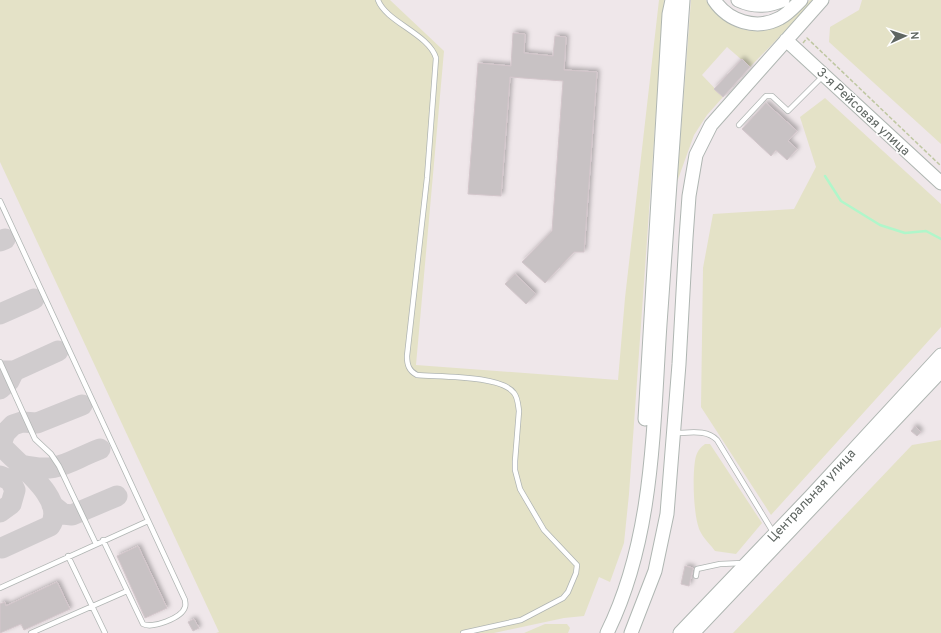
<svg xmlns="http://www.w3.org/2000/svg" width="941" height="633" font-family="Overpass,sans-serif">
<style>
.green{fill:#e4e2c7}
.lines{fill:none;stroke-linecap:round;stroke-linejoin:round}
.stream{stroke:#b0f6ca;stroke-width:2.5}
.taxiway{stroke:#d0ccce;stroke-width:21}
.building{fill:#c8c2c4;stroke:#d3c6cb;filter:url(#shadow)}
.lane-casing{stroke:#b0b5b3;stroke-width:6}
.secondary-casing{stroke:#afb6b2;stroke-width:15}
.path{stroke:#bfc7a2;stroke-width:1.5;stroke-dasharray:4 2;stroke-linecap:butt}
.lane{stroke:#fff;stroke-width:4.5}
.secondary{stroke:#fff;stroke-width:13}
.labels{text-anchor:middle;stroke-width:3;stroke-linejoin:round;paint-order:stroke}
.street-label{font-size:13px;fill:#5f6662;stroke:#fff}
</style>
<defs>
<filter id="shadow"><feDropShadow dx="2.5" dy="-2.5" stdDeviation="2" flood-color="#0004"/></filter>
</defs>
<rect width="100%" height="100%" fill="#efe7ea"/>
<!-- green -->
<path class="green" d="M0 0H390L444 51 416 365 618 380 625 298 659 0H664L629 494 624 543 610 582 599 577 584 616 564 618 494 633H216L219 632 0 162Z
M691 0H706C721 24 750 40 778 26 790 20 800 9 810 0H815L750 67 727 47 702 75 723 97 707 115 694 135 677 182Z
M862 0H941V144L829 42 830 27 859 10Z
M825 98 941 204V327L771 515 701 407 703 268 713 214 794 209 816 167 800 117Z
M941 440V633H733L912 445Z
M705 444H710L762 523 736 554 715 551C711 545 703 538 700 531 693 516 692 471 696 456 698 450 701 447 705 444Z
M545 624H567L570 628 568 633H524Z"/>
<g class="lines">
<!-- stream -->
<path class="stream" d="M825 176 841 201 880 225 905 233 926 231 941 239"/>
<!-- taxiway -->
<path class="taxiway" d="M0 241 5 239
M0 314 34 299
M0 371H14L58 351
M0 389 9 381 14 371
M0 444C14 462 69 499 50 526L2 548
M0 447 5 433 13 425 22 422 37 423 82 405
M21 465C59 474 66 462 100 449
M0 476 10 480 15 490 11 504 0 512
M52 505 63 514 72 515 117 496"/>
</g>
<!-- building -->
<path class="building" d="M513 33 525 34 524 53 553 56 555 36 566 37 564 70 597 72 584 252H574L545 283 522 262 552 231 563 81 510 77 501 196 468 194 478 63 511 66Z
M742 59 750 67 723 97 714 89Z
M766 103 797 131 788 141 797 149 787 160 776 150 771 156 742 129Z
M515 274 536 294 526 304 505 284Z
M915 426 921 432 917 436 911 431Z
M138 546 167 608 145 618 117 556Z
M685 566 693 568 689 586 681 584Z
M57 582 70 609 24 630 21 624 0 633V604L5 602 6 606Z
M194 619 199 628 193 631 188 622Z"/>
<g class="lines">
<!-- lane casing -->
<g class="lane-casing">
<path id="lane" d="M378 0C386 22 429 34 436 58L427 178 407 356C407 365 409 371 417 375 439 377 501 375 514 393 518 398 518 405 519 411L515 461V470L520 489 544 530 577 565 576 573 568 592 563 598 521 620 463 633
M739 125 766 96H772L788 111 823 76
M0 201 185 600C185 602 186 605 185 607 182 618 152 629 143 624L103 540
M0 362 35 439 51 454 59 466 96 544
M675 433C690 433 706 429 717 440L773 532
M68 556 105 633
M696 576 697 569 720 564 743 563
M0 588 148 521
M31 633 127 591"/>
</g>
<!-- secondary casing -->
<g class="secondary-casing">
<path id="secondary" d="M714 0C728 21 756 31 780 18 788 14 795 6 801 0
M738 0C753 7 768 7 783 0
M786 40 941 183
M645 419 669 14 672 0
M607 633C654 538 653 428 660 324 668 216 675 108 683 0
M631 633 655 571 667 514 679 364 686 238 689 196 696 155 711 125 822 0
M680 633 811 496 941 355
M693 633 941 371"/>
</g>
<!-- path -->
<path class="path" d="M803 43 807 38 941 166"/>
<!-- lane -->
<use href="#lane" class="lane"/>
<!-- secondary -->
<use href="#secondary" class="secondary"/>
</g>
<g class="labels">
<!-- street labels -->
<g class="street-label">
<text transform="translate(864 111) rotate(43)" y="5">3-я Рейсовая улица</text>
<text transform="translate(811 495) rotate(-47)" y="5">Центральная улица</text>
</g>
</g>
<!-- north arrow -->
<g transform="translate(905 36) rotate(87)" stroke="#ffffff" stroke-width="3" paint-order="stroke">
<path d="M0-3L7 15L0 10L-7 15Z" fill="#5f6662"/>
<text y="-6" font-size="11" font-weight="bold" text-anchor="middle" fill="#5f6662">N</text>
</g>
</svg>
